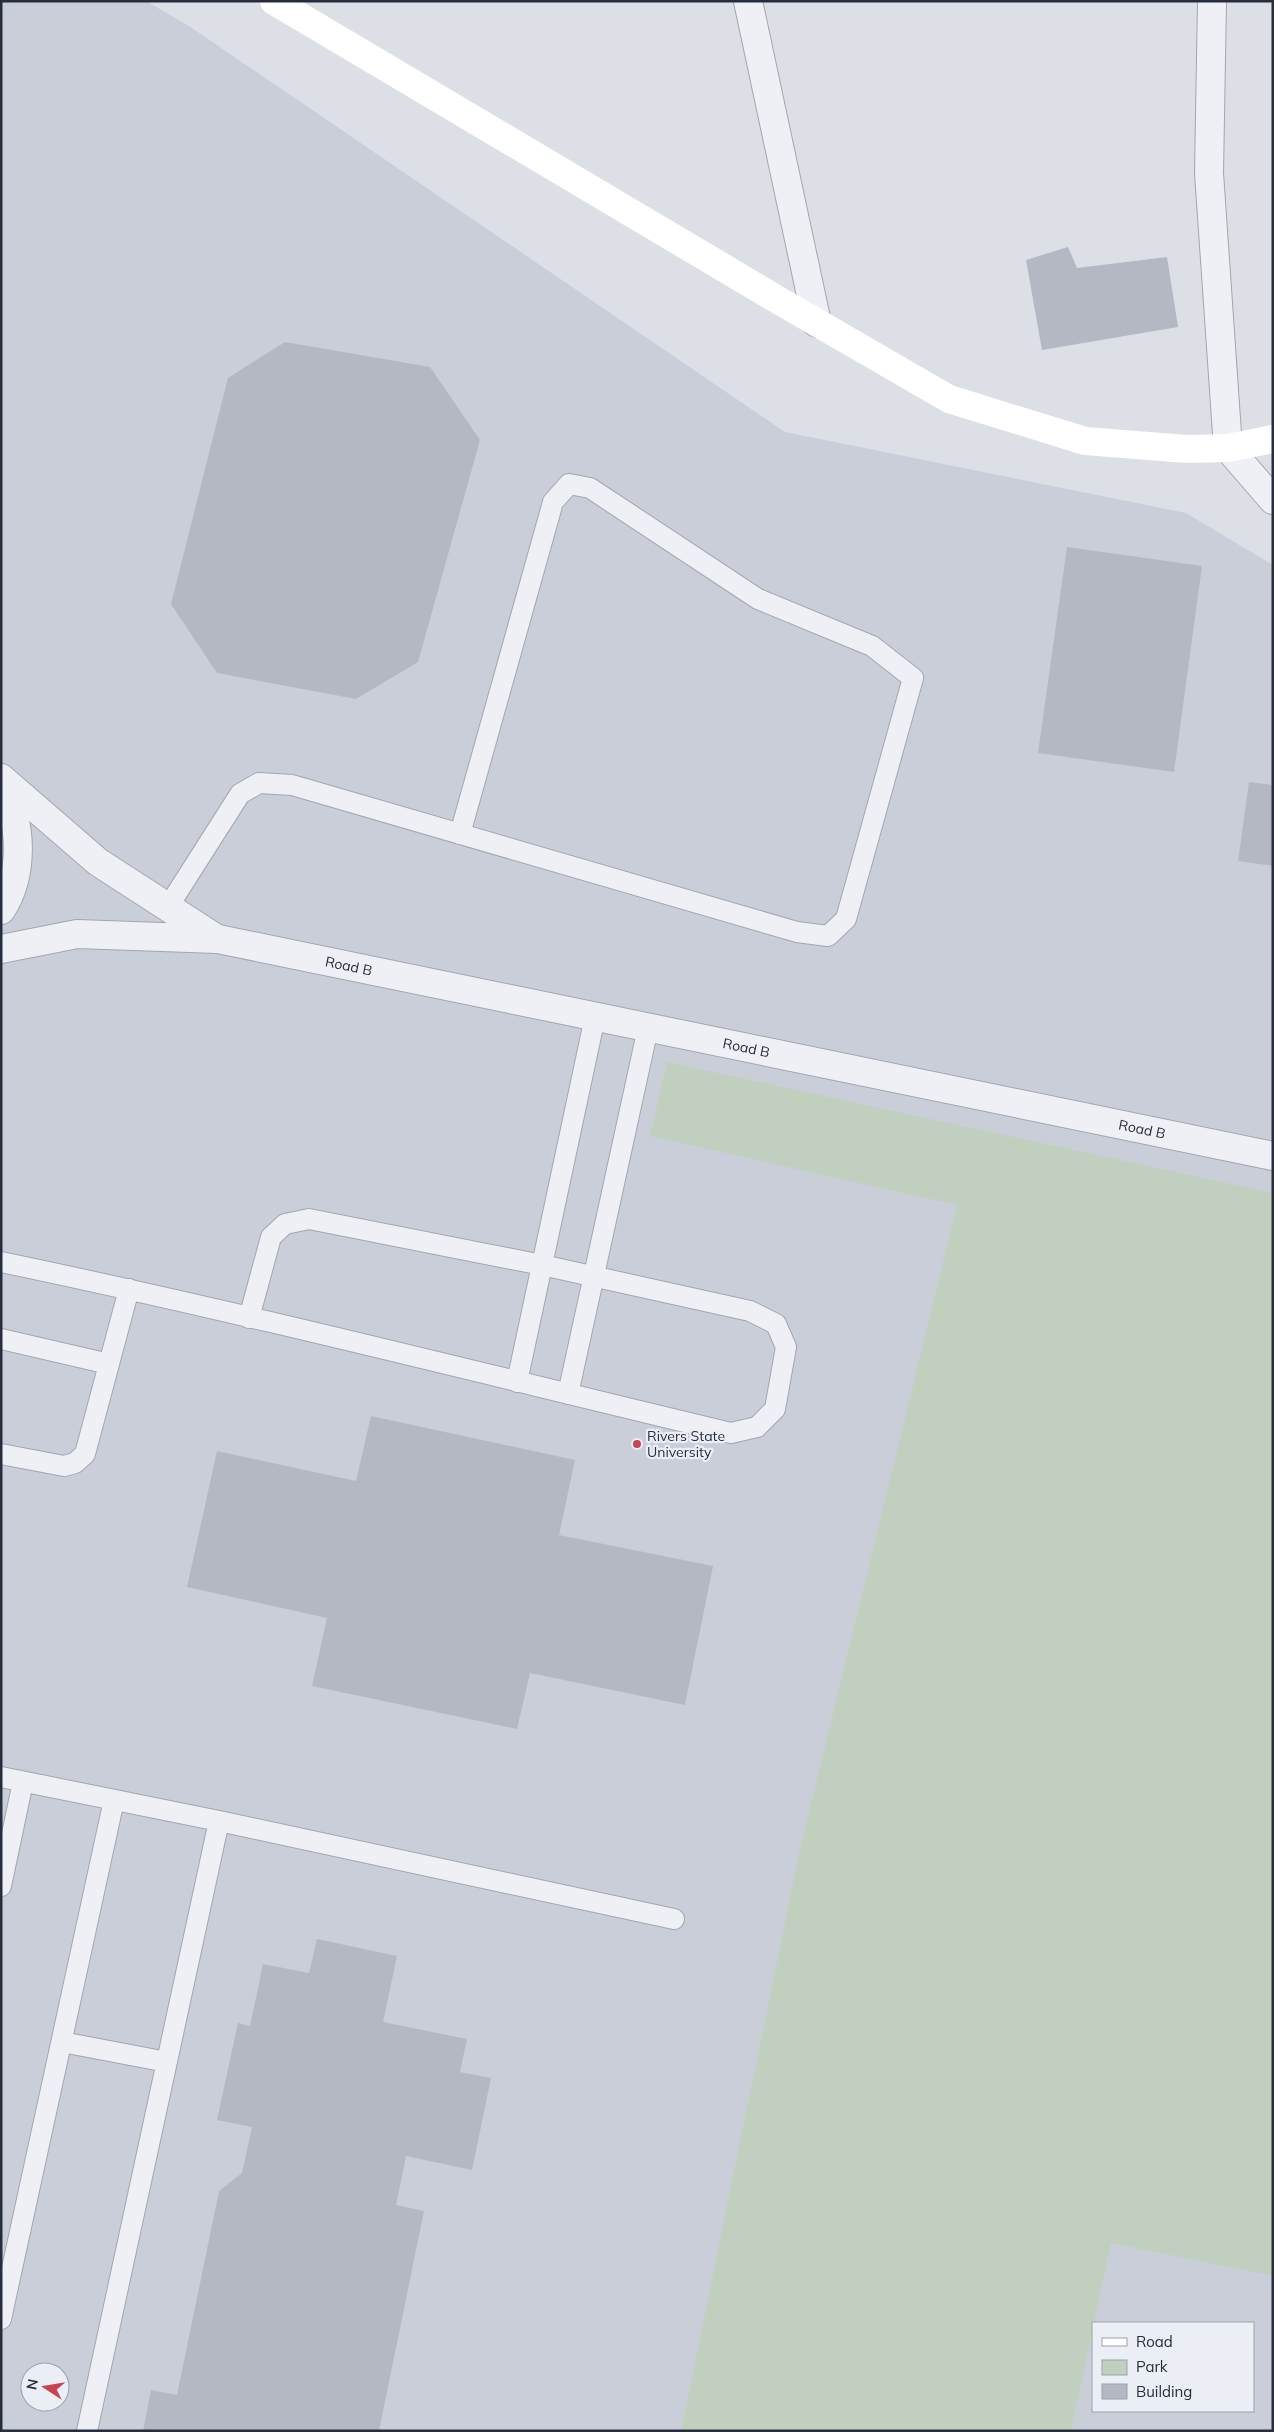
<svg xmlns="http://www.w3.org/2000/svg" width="1274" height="2432" font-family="Mulish,sans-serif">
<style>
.built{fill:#caced8;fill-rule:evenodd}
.green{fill:#c1d0be}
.building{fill:#b4b8c3}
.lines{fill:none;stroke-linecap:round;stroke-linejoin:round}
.lane-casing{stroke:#a2a6b0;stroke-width:22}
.street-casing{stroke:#a2a6b0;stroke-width:30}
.lane{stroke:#eff0f5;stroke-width:20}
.street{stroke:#eff0f5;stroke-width:28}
.secondary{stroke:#fff;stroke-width:28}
.poi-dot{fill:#ca424d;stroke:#ebeef4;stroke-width:2}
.labels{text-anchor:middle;stroke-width:4.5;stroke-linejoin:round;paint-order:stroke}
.street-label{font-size:14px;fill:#262d3c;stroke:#ebeef4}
.poi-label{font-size:14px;fill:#262d3c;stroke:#ebeef4;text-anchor:start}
</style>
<rect width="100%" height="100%" fill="#dcdfe6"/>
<!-- built -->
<path class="built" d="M1 1H146L189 26 785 432 1186 513 1273 565V2431H1ZM1093 2323H1253V2411H1093ZM30 2372H60V2402H30Z"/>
<!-- green -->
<path class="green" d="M667 1062 1273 1193V2276L1111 2243 1071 2431H681L800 1849 957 1205 650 1136Z"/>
<!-- building -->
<path class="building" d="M1068 247 1077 268 1167 257 1178 327 1042 350 1026 260Z
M285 342 430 367 480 440 418 662 356 699 217 673 171 604 228 378Z
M1067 547 1202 566 1174 772 1038 753Z
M1249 782 1273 785V866L1238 861Z
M371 1416 575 1460 559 1535 713 1566 685 1705 530 1673 517 1729 312 1686 327 1618 187 1587 217 1451 356 1481Z
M317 1939 397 1956 383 2022 467 2039 460 2072 491 2078 472 2170 406 2156 396 2205 424 2211 379 2431H143L151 2390 177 2395 219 2191 242 2173 252 2127 217 2120 238 2023 250 2026 263 1964 309 1973Z"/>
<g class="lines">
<!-- lane casing -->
<g class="lane-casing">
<path id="lane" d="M168 907 240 794 259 783 292 785 797 932 828 936 846 919 913 678 872 646 758 599 590 488 569 484 553 502 460 834
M1 1262C246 1313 488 1375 731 1433L757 1427 775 1409 786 1347 776 1324 750 1311 542 1265 309 1219 285 1224 271 1237 249 1318
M1 1339 109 1364
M517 1382 595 1017
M568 1394 648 1028
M1 1454 64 1466 75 1463 85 1454 129 1289
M1 1777 219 1821 674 1919
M1 1886 23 1782
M62 2042 167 2062
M1 2319 114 1800
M87 2431 219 1821"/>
</g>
<!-- street casing -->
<g class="street-casing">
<g id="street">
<path d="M748 1 817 323"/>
<path d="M1212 1 1209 173 1228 448 1273 500"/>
<path d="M1 778 98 862 217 939"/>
<path d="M1 788C24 822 23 877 1 910"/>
<path id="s1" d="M1 949 77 934 218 939 1273 1156"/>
</g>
</g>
<!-- lane -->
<use href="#lane" class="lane"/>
<!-- street -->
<use href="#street" class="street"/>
<!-- secondary -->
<path class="secondary" d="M274 1 778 300 949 399 1085 441 1187 449 1228 448 1273 439"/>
</g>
<!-- markers -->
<circle class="poi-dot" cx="637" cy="1444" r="5"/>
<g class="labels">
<!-- street labels -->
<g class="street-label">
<text dy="5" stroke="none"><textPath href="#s1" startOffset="352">Road B</textPath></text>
<text dy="5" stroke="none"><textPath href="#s1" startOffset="758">Road B</textPath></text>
<text dy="5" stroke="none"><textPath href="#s1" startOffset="1162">Road B</textPath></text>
</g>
<!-- poi labels -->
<g class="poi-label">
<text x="647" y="1441">Rivers State<tspan x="647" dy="16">University</tspan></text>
</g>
</g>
<!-- border -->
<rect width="1274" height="2432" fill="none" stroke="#262d3c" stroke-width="5"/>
<!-- legend -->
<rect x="1092" y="2322" width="162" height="90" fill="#ebeef4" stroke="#9ca1aa"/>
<rect x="1102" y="2338" width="25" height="8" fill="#ffffff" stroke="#9ca1aa"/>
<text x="1136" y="2347" font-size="15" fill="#262d3c">Road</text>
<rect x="1102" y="2360" width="25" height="15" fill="#c1d0be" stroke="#9ca1aa"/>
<text x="1136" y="2372" font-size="15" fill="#262d3c">Park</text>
<rect x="1102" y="2384" width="25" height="15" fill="#b4b8c3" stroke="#9ca1aa"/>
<text x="1136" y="2397" font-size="15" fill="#262d3c">Building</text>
<!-- north arrow -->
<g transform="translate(45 2387) rotate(282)"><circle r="24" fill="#ebeef4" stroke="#9ca1aa"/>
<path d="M0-4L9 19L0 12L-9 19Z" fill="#ca424d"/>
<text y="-8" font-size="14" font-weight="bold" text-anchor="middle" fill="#262d3c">N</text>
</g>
</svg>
